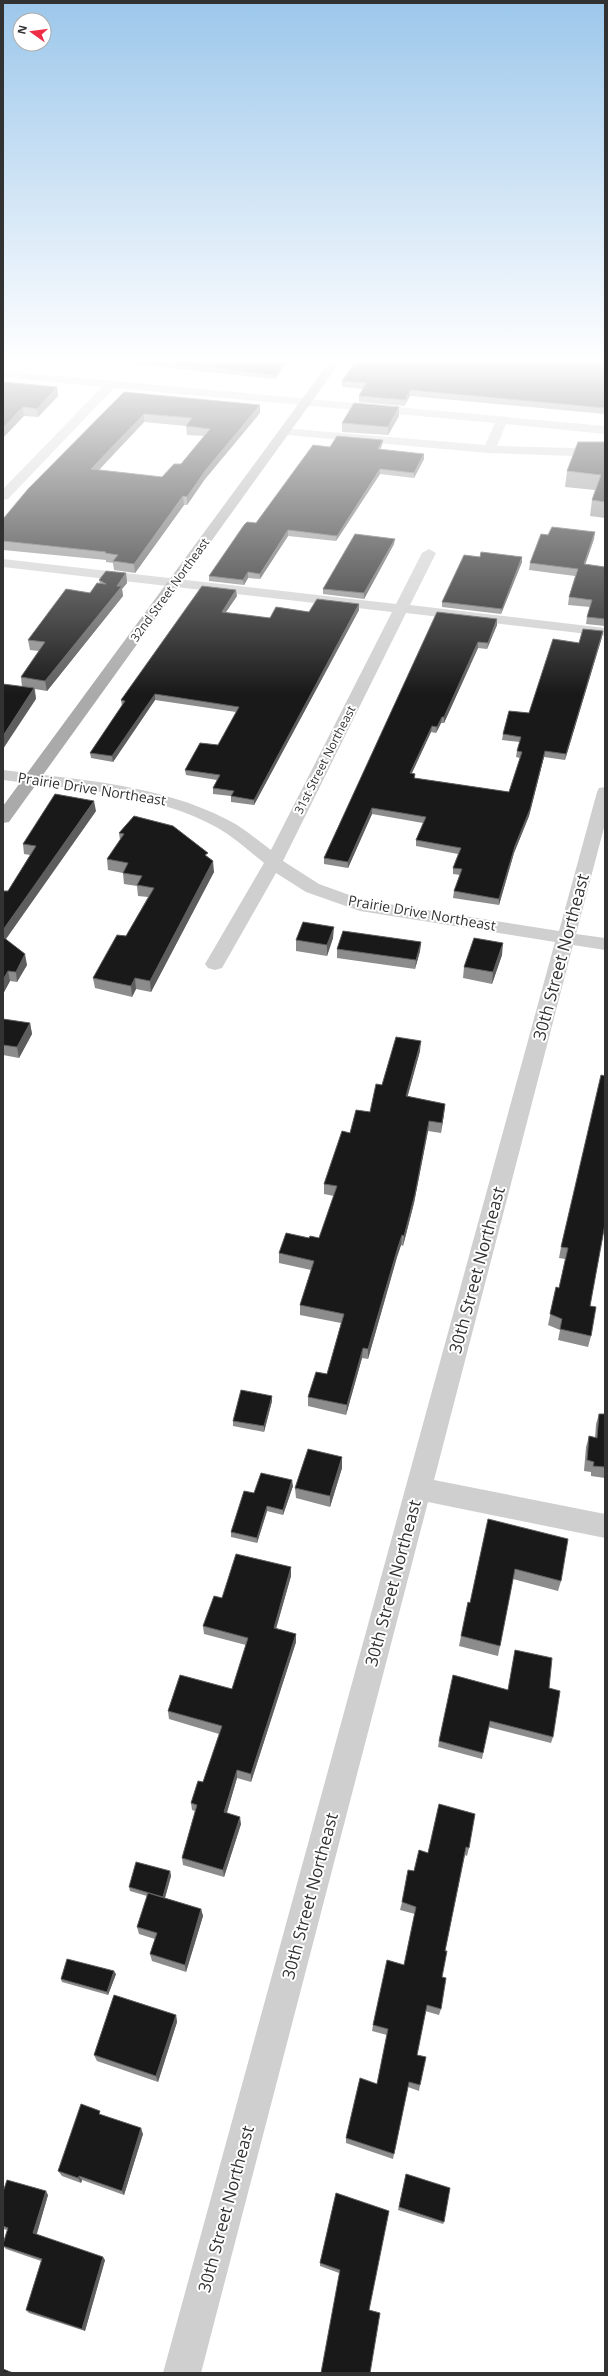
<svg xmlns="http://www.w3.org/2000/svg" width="608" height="2376" font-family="'Open Sans',sans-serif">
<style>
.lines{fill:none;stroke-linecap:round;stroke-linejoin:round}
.minor{fill:#cfcfcf;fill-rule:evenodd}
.major{fill:#aaa;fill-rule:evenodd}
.wall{fill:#8c8c8c;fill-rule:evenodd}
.shaded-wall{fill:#5e5e5e}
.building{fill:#191919;stroke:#5e5e5e;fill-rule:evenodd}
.labels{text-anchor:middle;stroke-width:4;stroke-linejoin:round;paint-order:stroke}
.far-street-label{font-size:12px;fill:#323232;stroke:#fff}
.street-label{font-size:14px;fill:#323232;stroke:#fff}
.near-street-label{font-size:17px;fill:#323232;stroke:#fff}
</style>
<rect width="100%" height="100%" fill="#fff"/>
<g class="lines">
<!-- minor -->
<path class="minor" d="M3 371 605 426V434L506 424 497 446 605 449V457L489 453 286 435 282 434 280 431 282 428 485 445 495 423 114 388 8 499 3 500V489L102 387 3 377Z
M429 549 436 553 410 605 605 628V636L406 613 283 861 319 884 363 900 559 931 597 792 599 788 605 787V824L576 934 605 938V950L573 945 434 1480 605 1514V1538L428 1502 201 2373H163L555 942 360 911 306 892 276 873 222 968 215 970 208 968 205 964 264 863C249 851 235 838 218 828 154 792 74 790 3 780V770C79 780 159 784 228 820 244 828 257 840 271 850L392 612 3 567V559L396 604 422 553Z"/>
<!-- major -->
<path class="major" d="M330 361H341L9 822 3 823V806Z"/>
</g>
<!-- wall -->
<path class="wall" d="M104 361H289L275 379Z
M605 361V414L410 396 404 406 359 402V396L363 389 342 387V381Z
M3 382 57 387 58 396 38 417 24 416Z
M124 392 260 413 205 479 187 505H184L135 573 114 570 113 563 106 562V560L3 550V519ZM144 422 186 426 187 435 204 436 181 464 162 477 99 470Z
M399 407V416L388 435 342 432V423Z
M383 440 382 445 380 449 424 454V459L414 478 380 474 336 541 288 536 260 579 248 578 244 585 209 581V576L256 523 330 447Z
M605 442V518L590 516 592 500 595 490 565 487 567 471Z
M594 539 585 564 605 567V626L586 624 587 617 590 607 568 605 569 597 575 576 529 570 530 563Z
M394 544 364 599 323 594V589Z
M480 557 522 562 501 614 442 607V602Z
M126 573 127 583 122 589 123 596 47 691 35 689 36 699 22 687 21 677 39 651 30 650 28 640 90 593 100 584 99 580Z
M237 596 225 613 270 618 359 604V610L254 805 231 802V796L213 794V788L217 780 186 775 185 770 218 745 236 712 155 700 113 762 91 758 90 753 122 706 121 700Z
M437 612 497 625 487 649 478 648 444 723H441L436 733 431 732 412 773 415 774V778L509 792 520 758 516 757 517 751 520 742 502 740 503 734 529 713 579 643 602 637 565 760 544 757 529 816 514 853 499 905 453 898 454 891 460 875 453 874V868L458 854 416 846V840L423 823 372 814 348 868 324 864V858Z
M96 811 6 939 27 965 17 982 10 981 3 994V891H8L30 855 24 854 23 844Z
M119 833 208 857 214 872 151 992 136 989 132 997 95 988 93 978 126 936 148 897 138 896 137 886 124 884 123 873 108 870 107 859 120 840Z
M333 938 327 956 296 951V940Z
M421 942 420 951 415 969 337 958V949Z
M502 955 492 984 463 978 464 967Z
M3 1019 30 1023 32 1034 19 1058 3 1055Z
M420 1051 407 1097 445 1104 444 1114 441 1133 428 1131 414 1203 403 1246 401 1245 397 1257 368 1359 362 1358 346 1415 308 1406V1397L327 1374 341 1323 300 1315V1305L311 1270 279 1263V1253L309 1238H319L334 1196 324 1194V1184L350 1133 370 1112 382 1085Z
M605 1067V1224L590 1306 591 1336 588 1347 558 1340 560 1330 548 1325 556 1287 559 1288 565 1259 559 1258 561 1247 604 1075Z
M272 1401 264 1432 233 1426V1421Z
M599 1414H605V1478L591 1476V1472L584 1471 586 1447 589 1436 595 1438 596 1424Z
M342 1468 330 1507 296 1498 295 1488Z
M293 1486 283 1515 267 1511 257 1543 231 1537V1532L254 1493Z
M488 1519 561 1581 558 1591 513 1579 498 1656 459 1646 461 1636 470 1603Z
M291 1567V1576L276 1628 296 1634V1642L251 1782 237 1778 227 1812 241 1824 224 1877 183 1865 182 1858 195 1811 192 1810 191 1803 203 1782 219 1734 169 1719 168 1711 232 1689 246 1645 204 1634 203 1626 222 1598Z
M515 1650 549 1688 553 1737 551 1743 488 1727 482 1759 438 1747 439 1741 508 1690Z
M439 1804 469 1848 467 1856 465 1855 445 1951 442 1977 441 2009 439 2015 425 2011 417 2055 420 2085 419 2091 408 2087 393 2159 346 2143V2138L377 2084 387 2035 372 2031 373 2025 404 1965 415 1914 400 1910 402 1902 414 1871 428 1853Z
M170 1871 171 1876 165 1898 201 1909 203 1916 186 1972 152 1961 150 1954 155 1939 139 1934 137 1927 147 1896 130 1891 129 1887Z
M116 1974 108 1995 62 1982 61 1979Z
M176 2015 177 2022 158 2082 97 2061 94 2055Z
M102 2115 143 2134 124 2195 82 2180 81 2183 62 2176 58 2171Z
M406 2174 444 2222 443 2224 398 2210Z
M3 2192 48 2195 36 2235 105 2260 85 2331 29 2313 26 2310 41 2261 6 2249 3 2246V2244L7 2230 3 2229Z
M336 2193 369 2310 339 2273 320 2266V2263Z"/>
<!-- shaded-wall -->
<path class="shaded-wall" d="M285 361H289L275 379V375Z
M57 387 58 396 38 417 37 409Z
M410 390V396L404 406 405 400Z
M260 405V413L205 479 187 505V497L205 471Z
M23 407 24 416 3 438V428Z
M399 407V416L388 435V427Z
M144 414V422L92 477 91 469Z
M383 440 382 445 378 454V449Z
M424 454V459L414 478V473Z
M380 469V474L336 541 337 536Z
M183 496 184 505 135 573 134 564Z
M288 530V536L260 579V574Z
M595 532 594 539 583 571 584 564Z
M395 539 394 544 364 599V593Z
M522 557V562L501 614 502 609Z
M248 572V578L244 585 243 580Z
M126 573 127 583 122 589 123 596 47 691 45 681Z
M236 590 237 596 222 618V612Z
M359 604V610L254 805V800Z
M497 619V625L487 649 488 643Z
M603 631 602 637 565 760 566 754Z
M478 642V648L444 723V717Z
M34 688 36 699 3 749V736Z
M155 694V700L113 762 112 756Z
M442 717 441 723 436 733 437 727Z
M432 726 431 732 409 779 410 773Z
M545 751 544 757 529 816 514 853 499 905V899Z
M94 801 96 811 3 943V930Z
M372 808V814L348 868V862Z
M213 861 214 872 151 992 150 981Z
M334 927 333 938 327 956V945Z
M421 942 420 951 415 969 416 960Z
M503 943 502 955 492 984 493 972Z
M25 954 27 965 17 982 16 972Z
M8 971 10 981 3 994V980Z
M135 978 136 989 132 997 131 986Z
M30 1023 32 1034 19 1058 17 1047Z
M421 1041 420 1051 405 1106 406 1096Z
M445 1104 444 1114 441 1133 442 1123Z
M429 1121 428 1131 414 1203 403 1246 404 1236Z
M402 1235 401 1245 397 1257 368 1359V1349L398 1247Z
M363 1348 362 1358 346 1415 347 1405Z
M272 1396V1401L264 1432V1426Z
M342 1457V1468L330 1507V1496Z
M292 1480 293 1486 283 1515V1510Z
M267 1506V1511L257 1543V1538Z
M291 1567V1576L274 1636V1628Z
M296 1634V1642L251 1782V1774Z
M237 1770V1778L225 1819 224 1812Z
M240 1817 241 1824 224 1877 223 1870Z
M170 1871 171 1876 164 1901 163 1897Z
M201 1909 203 1916 186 1972 185 1965Z
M114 1971 116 1974 108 1995 107 1992Z
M176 2015 177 2022 158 2082 156 2076Z
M141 2128 143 2134 124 2195 122 2191Z
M79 2176 82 2180 81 2183 78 2178Z
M46 2191 48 2195 36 2237 33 2233Z
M103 2257 105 2260 85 2331 82 2329Z"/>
<!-- building -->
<path class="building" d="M148 361H285L275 375Z
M356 361H605V408L410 390 405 400 359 396 366 383 342 381Z
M3 382 57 387 37 409 23 407 3 428Z
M124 392 260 405 205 471 187 497 183 496 134 564 113 561 118 555 105 553 106 552 3 541V519L28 489ZM144 414 192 418 186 426 210 429 181 464H174L162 477 91 469Z
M354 403 399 407 388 427 342 423Z
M337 436 383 440 378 449 424 454 414 473 380 469 337 536 288 530 260 574 248 572 243 580 209 576 244 525 247 522 256 523 313 445 330 447Z
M578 442H605V502L592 500 601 475 567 471Z
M552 527 595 532 584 564 605 567V619L587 617 592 600 569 597 578 569 530 563 541 534 548 535Z
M355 534 395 539 364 593 323 589Z
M481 552 522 557 502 609 442 602 464 555 480 557Z
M106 571 126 573 117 586H122L45 681 21 677 45 642 28 640 66 589 90 593 97 583 106 584 99 580Z
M202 586 236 590 222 612 270 618 276 607 309 612 317 599 359 604 254 800 231 796 234 791 213 788 220 775 185 770 200 743 218 745 239 707 155 694 112 756 90 753 125 701 121 700Z
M437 612 497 619 488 643 478 642 444 717H442L437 727 432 726 410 773 415 774 414 778 509 792 522 752 517 751 521 737 503 734 509 711 529 713 553 639 579 643 583 629 603 631 566 754 545 751 530 809 515 846 499 899 454 891 462 869 453 868 461 848 416 840 426 817 372 808 348 862 324 858Z
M3 684 34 688 3 736Z
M55 794 94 801 3 930V891H8L36 846 23 844Z
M134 816 173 826 208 853 205 855 213 861 150 981 135 978 131 986 93 978 117 935 126 936 154 888 137 885 142 876 123 873 128 863 107 859 124 834 119 833Z
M303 922 334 927 327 945 296 940Z
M343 931 421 942 416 960 337 949Z
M3 937 25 954 16 972 8 971 3 980Z
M474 938 503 943 493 972 464 967Z
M3 1019 30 1023 17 1047 3 1045Z
M396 1037 421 1041 406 1096 445 1104 442 1123 429 1121 415 1194 404 1236 402 1235 398 1247 368 1349 363 1348 347 1405 308 1397 316 1372 327 1374 344 1314 300 1305 314 1261 279 1253 286 1233 309 1238 310 1236 319 1238 337 1186 324 1184 342 1131 350 1133 356 1110 370 1112 376 1084 382 1085Z
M605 1073V1224L590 1306 596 1307 591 1336 560 1329 562 1319 550 1314 556 1287 559 1288 568 1248 561 1247 601 1075 605 1076Z
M241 1390 272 1396 264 1426 233 1421Z
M599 1414H605V1467L593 1466 594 1462 587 1460 589 1436 597 1438Z
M308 1449 342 1457 330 1496 295 1488Z
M261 1473 292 1480 283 1510 267 1506 257 1538 231 1532 244 1491 254 1493Z
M488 1519 568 1539 561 1581 515 1569 500 1646 461 1636 468 1602 470 1603Z
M236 1554 291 1567 274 1628 296 1634 251 1774 237 1770 224 1812 240 1817 223 1870 182 1858 197 1805 191 1803 198 1781 203 1782 222 1726 168 1711 180 1675 232 1689 248 1638 203 1626 214 1596 222 1598Z
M515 1650 552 1658 549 1688 560 1691 553 1737 490 1721 483 1753 439 1741 453 1675 508 1690Z
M439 1804 475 1814 469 1848 466 1847 445 1951H447L442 1977 446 1978 441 2009 427 2005 417 2055 426 2057 420 2085 409 2082 394 2154 346 2138 360 2078 377 2084 388 2029 373 2025 387 1960 404 1965 416 1907 402 1902 408 1870 414 1871 419 1850 428 1853Z
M136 1862 170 1871 163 1897 129 1887Z
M148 1893 201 1909 185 1965 150 1954 157 1933 137 1927Z
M67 1959 114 1971 107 1992 61 1979Z
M114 1995 176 2015 156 2076 94 2055Z
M81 2104 100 2111 99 2114 141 2128 122 2191 79 2176 78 2178 58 2171Z
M406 2174 450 2188 444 2222 399 2207Z
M7 2180 46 2191 33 2233 103 2257 82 2329 26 2310 42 2259 3 2246V2244L8 2228 3 2226V2192Z
M336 2193 389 2211 369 2310 380 2313 370 2373H321L340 2270 320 2263Z
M3 2369 13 2373H3Z"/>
<!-- sky -->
<linearGradient id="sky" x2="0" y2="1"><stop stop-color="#9cc7eb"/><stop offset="0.52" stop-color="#fff"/><stop offset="1" stop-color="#fff" stop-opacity="0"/></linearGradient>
<rect width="608" height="694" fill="url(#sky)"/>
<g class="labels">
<!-- far-street labels -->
<g class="far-street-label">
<text transform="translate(170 590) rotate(-54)" y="4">32nd Street Northeast</text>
<text transform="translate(325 760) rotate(-63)" y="4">31st Street Northeast</text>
</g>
<!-- street labels -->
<g class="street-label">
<text transform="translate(92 789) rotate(9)" y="5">Prairie Drive Northeast</text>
<text transform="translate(422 913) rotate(10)" y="5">Prairie Drive Northeast</text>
</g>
<!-- near-street labels -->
<g class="near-street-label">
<text transform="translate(561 957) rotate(-75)" y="6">30th Street Northeast</text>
<text transform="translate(477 1270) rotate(-75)" y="6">30th Street Northeast</text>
<text transform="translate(393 1583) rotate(-75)" y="6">30th Street Northeast</text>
<text transform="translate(310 1896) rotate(-75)" y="6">30th Street Northeast</text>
<text transform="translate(226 2209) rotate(-75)" y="6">30th Street Northeast</text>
</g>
</g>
<!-- border -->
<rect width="608" height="2376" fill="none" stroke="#323232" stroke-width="8"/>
<!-- north arrow -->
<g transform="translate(32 32) rotate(284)"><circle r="19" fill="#ffffff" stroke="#adadad"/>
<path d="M0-3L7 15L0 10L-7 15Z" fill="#ef2d46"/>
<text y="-6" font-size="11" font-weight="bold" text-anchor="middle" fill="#323232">N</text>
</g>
</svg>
